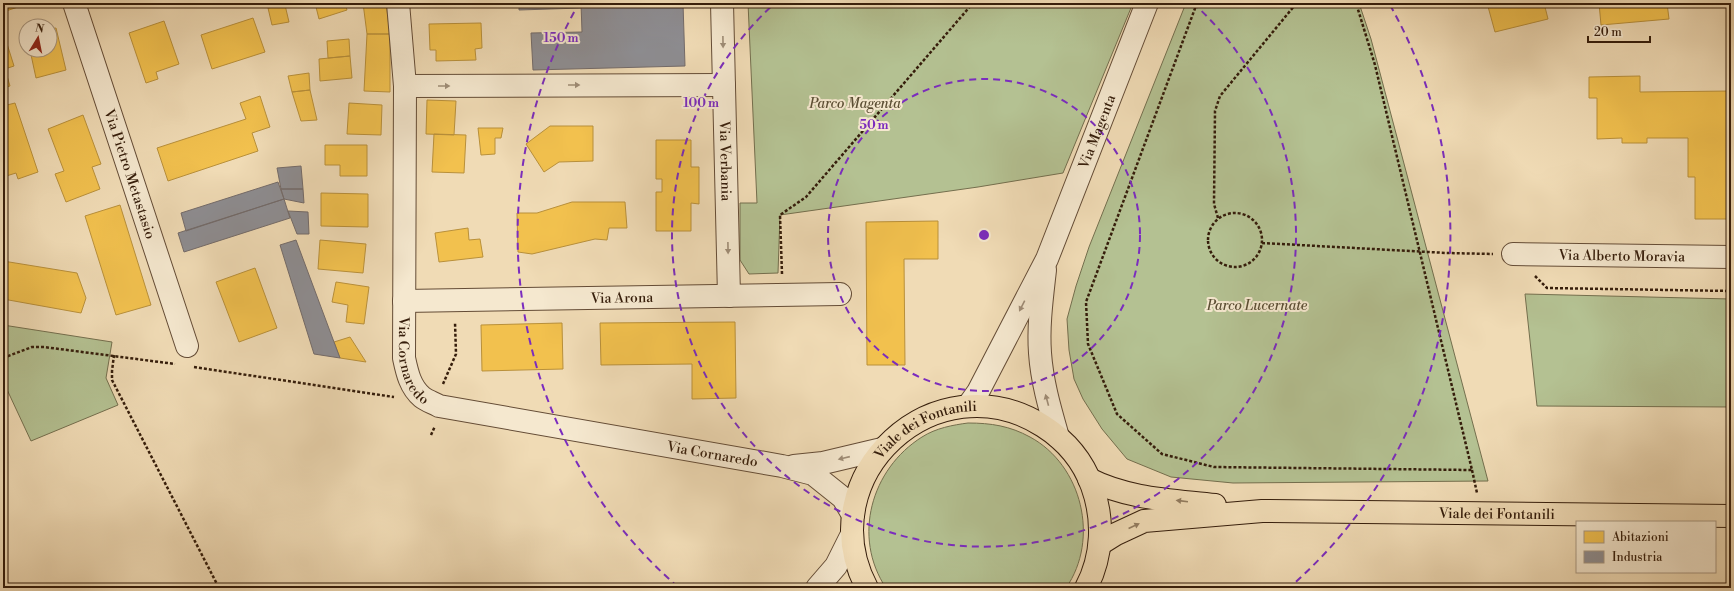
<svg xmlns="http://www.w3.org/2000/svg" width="1734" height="591" font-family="'Libre Bodoni',serif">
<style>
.green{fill:#b4c192;stroke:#746f4e}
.homes{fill:#f2c14e;stroke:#b9903a}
.industry{fill:#8d8d92;stroke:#736b6a}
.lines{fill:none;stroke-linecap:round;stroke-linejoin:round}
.minor-casing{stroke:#644c36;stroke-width:24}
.major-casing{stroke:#351d0b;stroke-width:24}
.path{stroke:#351d0b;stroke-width:2.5;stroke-dasharray:3 2;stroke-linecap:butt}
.minor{stroke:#f5e8cf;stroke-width:22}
.major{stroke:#f0dbb5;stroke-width:22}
.oneway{fill:#9f8d77}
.oneway2{fill:#927c60}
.ring{fill:none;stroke:#7b2cbf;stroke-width:2;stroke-dasharray:7 5}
.labels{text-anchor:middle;stroke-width:4;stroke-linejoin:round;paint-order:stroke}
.park-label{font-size:14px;font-style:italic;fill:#5b4e34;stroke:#f5e8cf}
.street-label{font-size:14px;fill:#351d0b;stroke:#f5e8cf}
.centre{fill:#7b2cbf;stroke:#f5e8cf;stroke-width:2}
.ring-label{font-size:12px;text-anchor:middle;font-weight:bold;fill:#7b2cbf;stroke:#f5e8cf;stroke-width:4;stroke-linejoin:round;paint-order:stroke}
</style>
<rect width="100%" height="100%" fill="#f0dbb5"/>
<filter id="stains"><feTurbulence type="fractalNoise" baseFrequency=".005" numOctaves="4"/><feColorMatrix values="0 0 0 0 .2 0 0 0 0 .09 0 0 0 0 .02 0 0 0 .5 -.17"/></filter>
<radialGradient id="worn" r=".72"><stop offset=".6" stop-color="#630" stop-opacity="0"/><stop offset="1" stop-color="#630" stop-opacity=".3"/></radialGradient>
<!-- green -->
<path class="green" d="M748 3H1133L1063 173 978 187 780 215 778 273 749 274 740 260V203H757Z
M1186 3H1359L1371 39 1488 481 1233 483 1171 477 1127 459 1102 429 1083 399 1074 379 1069 350 1067 319 1076 286 1089 247Z
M1525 294 1731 299V407L1537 406Z
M3 325 112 342 106 378 118 405 31 441 3 381Z
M968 423C991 423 1010 426 1030 437 1082 465 1100 539 1066 588H886C852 537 871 469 922 437 936 428 953 425 968 423Z"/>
<!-- homes -->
<path class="homes" d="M3 3H26L27 4 3 12Z
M315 3H345L347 10 319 19Z
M363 3H386L390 34H367Z
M1487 3H1544L1548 19 1495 32Z
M1599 3H1667L1669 19 1601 25Z
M285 5 289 22 272 25 268 8Z
M253 18 265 52 212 69 201 35Z
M164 21 179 64 156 72 158 79 146 83 129 33Z
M481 23 482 48 475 49 476 60 436 61V50H430L429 24Z
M56 28 66 70 36 78 30 50H50V29Z
M3 31 14 66 5 69 10 86 3 88Z
M367 34H390V92L364 91Z
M349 39 350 56 328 58 327 41Z
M350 56 352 78 320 81 319 59Z
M309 73 310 90 292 92 288 76Z
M1640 76V92L1731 91V219H1695V177H1688V138H1647V143H1622V138L1597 139V98H1589V77Z
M310 90 317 120 301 121 292 92Z
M260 96 270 127 252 133 258 151 168 181 157 148 246 119 240 103Z
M427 100 456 101 454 135 426 134Z
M15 103 38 172 18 179 16 173 3 177V106Z
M349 103 382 105 381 135 347 134Z
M83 115 101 164 92 167 100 189 66 202 55 174 64 171 48 129Z
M550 126H593V161L559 162 544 172 526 144Z
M478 128H503L501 138H495V154L481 155Z
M434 134 466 135 464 173 432 172Z
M656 140H691V167H699V204L691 203V231H656V192H662V179H656Z
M325 145H367V176H340V165H325Z
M321 193 368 194V227L321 226Z
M572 202H625L627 228H609L607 240 595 239 532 254 518 252 517 213H537Z
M120 205 151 305 116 315 85 216Z
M938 221V259H904L905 365H867L866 222Z
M468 228 469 240 480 239 483 257 439 262 435 233Z
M320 240 366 244 363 273 318 269Z
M3 261 77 273 86 298 81 313 3 299Z
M255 268 277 328 239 342 216 282Z
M336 282 369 287 364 324 346 322 348 305 332 302Z
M735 322 736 398 692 399V364L601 365 600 323Z
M562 323 563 369 482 371 481 325Z
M350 337 366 362 340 358 334 342Z"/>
<!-- industry -->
<path class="industry" d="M519 3H581V8L519 10Z
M581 3H683L685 66 533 70 531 33 582 32Z
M301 166 303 189H281L277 168Z
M278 182 284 199 186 231 181 213Z
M281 189H303L304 203 284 199Z
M284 199 290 218 184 252 178 233Z
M288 211 308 212 309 234H297Z
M296 240 334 342 340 358 314 354 280 245Z"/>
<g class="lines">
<!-- minor casing -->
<g class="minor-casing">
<g id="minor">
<path id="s1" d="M74 3 187 346"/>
<path id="s2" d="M398 3 405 86 404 358C407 372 410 387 422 397 427 401 434 403 439 406L782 466 813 474 843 498 853 515"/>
<path id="s3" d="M722 3 729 296"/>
<path d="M405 86 724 85"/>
<path id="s4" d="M1513 254 1731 257"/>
<path d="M1045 270C1042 297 1038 326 1040 353 1042 382 1050 409 1058 437"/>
<path id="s5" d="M404 301 840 294"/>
<path id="s6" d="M968 406 978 392 1047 259 1147 3"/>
<path d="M794 466 823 463 882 449"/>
<path d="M817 588 836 566 852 534"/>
</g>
</g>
<!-- major casing -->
<g class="major-casing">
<g id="major">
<path d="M1089 479C1128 499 1172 500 1215 505"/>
<path id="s7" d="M1100 544 1116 534 1144 521 1262 511 1731 516"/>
<path id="s8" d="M867 588C808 476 936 358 1043 426 1065 440 1083 461 1092 486 1104 519 1103 556 1086 588"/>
</g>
</g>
<!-- path -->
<path class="path" d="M1197 3 1086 302 1088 344 1117 414 1162 454 1214 467 1472 470 1375 65 1356 3
M1208 240a27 27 0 1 1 54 0a27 27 0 1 1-54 0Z
M1218 218 1214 204 1215 111 1220 96 1295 5H1309V3
M1262 243 1447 253 1493 254
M782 274 780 215 806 197 973 3
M1535 276 1547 288 1731 291
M114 355 112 371V380L219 588
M3 358 32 347H44L175 364
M194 367 394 397
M443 384 456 354 455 322
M431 435 435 426
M1472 470 1477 493"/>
<!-- minor -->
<use href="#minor" class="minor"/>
<!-- major -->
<use href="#major" class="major"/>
</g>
<!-- one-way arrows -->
<defs><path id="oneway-solid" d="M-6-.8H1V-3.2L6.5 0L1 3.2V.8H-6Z"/></defs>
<g class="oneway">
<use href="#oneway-solid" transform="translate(723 42) rotate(89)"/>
<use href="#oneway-solid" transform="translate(574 85)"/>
<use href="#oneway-solid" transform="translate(444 86)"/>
<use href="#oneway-solid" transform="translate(728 248) rotate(89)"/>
<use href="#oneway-solid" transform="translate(1022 306) rotate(117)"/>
<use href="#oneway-solid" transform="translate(1047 400) rotate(-105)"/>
<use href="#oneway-solid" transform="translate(844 458) rotate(167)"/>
</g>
<g class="oneway2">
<use href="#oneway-solid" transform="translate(1182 501) rotate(-173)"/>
<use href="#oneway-solid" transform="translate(1134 526) rotate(-25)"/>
</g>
<!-- distance rings -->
<g class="ring">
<circle cx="984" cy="235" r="156"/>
<path d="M1193 3A312 312 0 1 1 775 3"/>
<path d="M678 587A467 467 0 0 1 578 5M1390 5A467 467 0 0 1 1290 587"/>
</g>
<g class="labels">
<!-- park labels -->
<g class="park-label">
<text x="855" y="108">Parco Magenta</text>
<text x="1257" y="310">Parco Lucernate</text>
</g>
<!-- street labels -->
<g class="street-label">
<text dy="5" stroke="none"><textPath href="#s6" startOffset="304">Via Magenta</textPath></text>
<text dy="5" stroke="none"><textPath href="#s3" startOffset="158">Via Verbania</textPath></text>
<text dy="5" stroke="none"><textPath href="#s1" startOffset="180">Via Pietro Metastasio</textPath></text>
<text dy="5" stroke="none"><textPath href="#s4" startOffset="109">Via Alberto Moravia</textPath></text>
<text dy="5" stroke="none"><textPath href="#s5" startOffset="218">Via Arona</textPath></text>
<text dy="5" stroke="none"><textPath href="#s2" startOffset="360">Via Cornaredo</textPath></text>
<text dy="5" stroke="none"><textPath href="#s8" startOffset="197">Viale dei Fontanili</textPath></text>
<text dy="5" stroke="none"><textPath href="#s2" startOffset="696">Via Cornaredo</textPath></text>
<text dy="5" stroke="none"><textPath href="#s7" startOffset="403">Viale dei Fontanili</textPath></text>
</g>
</g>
<circle cx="984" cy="235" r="6" class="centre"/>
<g class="ring-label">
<text x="561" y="42">150 m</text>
<text x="701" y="107">100 m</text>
<text x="874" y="129">50 m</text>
</g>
<!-- margin -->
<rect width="1734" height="591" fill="none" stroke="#f0dbb5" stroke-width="16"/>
<rect x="4" y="4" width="1726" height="583" fill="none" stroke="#351d0b" stroke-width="2"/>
<rect x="8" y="8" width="1718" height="575" fill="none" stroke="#351d0b"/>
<!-- legend -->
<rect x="1576" y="521" width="140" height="52" fill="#f5e8cf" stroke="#a89781"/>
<rect x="1584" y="531" width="20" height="12" fill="#f2c14e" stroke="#a89781"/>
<text x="1612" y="541" font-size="12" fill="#351d0b">Abitazioni</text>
<rect x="1584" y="551" width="20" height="12" fill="#8d8d92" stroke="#a89781"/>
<text x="1612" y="561" font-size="12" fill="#351d0b">Industria</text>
<!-- north arrow -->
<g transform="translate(38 38) rotate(10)"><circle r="19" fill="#f5e8cf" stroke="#a89781"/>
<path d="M0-3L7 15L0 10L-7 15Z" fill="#8f2418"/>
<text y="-6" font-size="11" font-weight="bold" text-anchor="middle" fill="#351d0b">N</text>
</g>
<!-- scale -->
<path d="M1588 36v6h62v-6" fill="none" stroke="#351d0b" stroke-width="2"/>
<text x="1594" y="36" font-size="12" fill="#351d0b" stroke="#f5e8cf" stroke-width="3" paint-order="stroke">20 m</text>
<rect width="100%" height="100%" filter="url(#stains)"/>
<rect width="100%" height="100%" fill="url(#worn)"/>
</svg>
